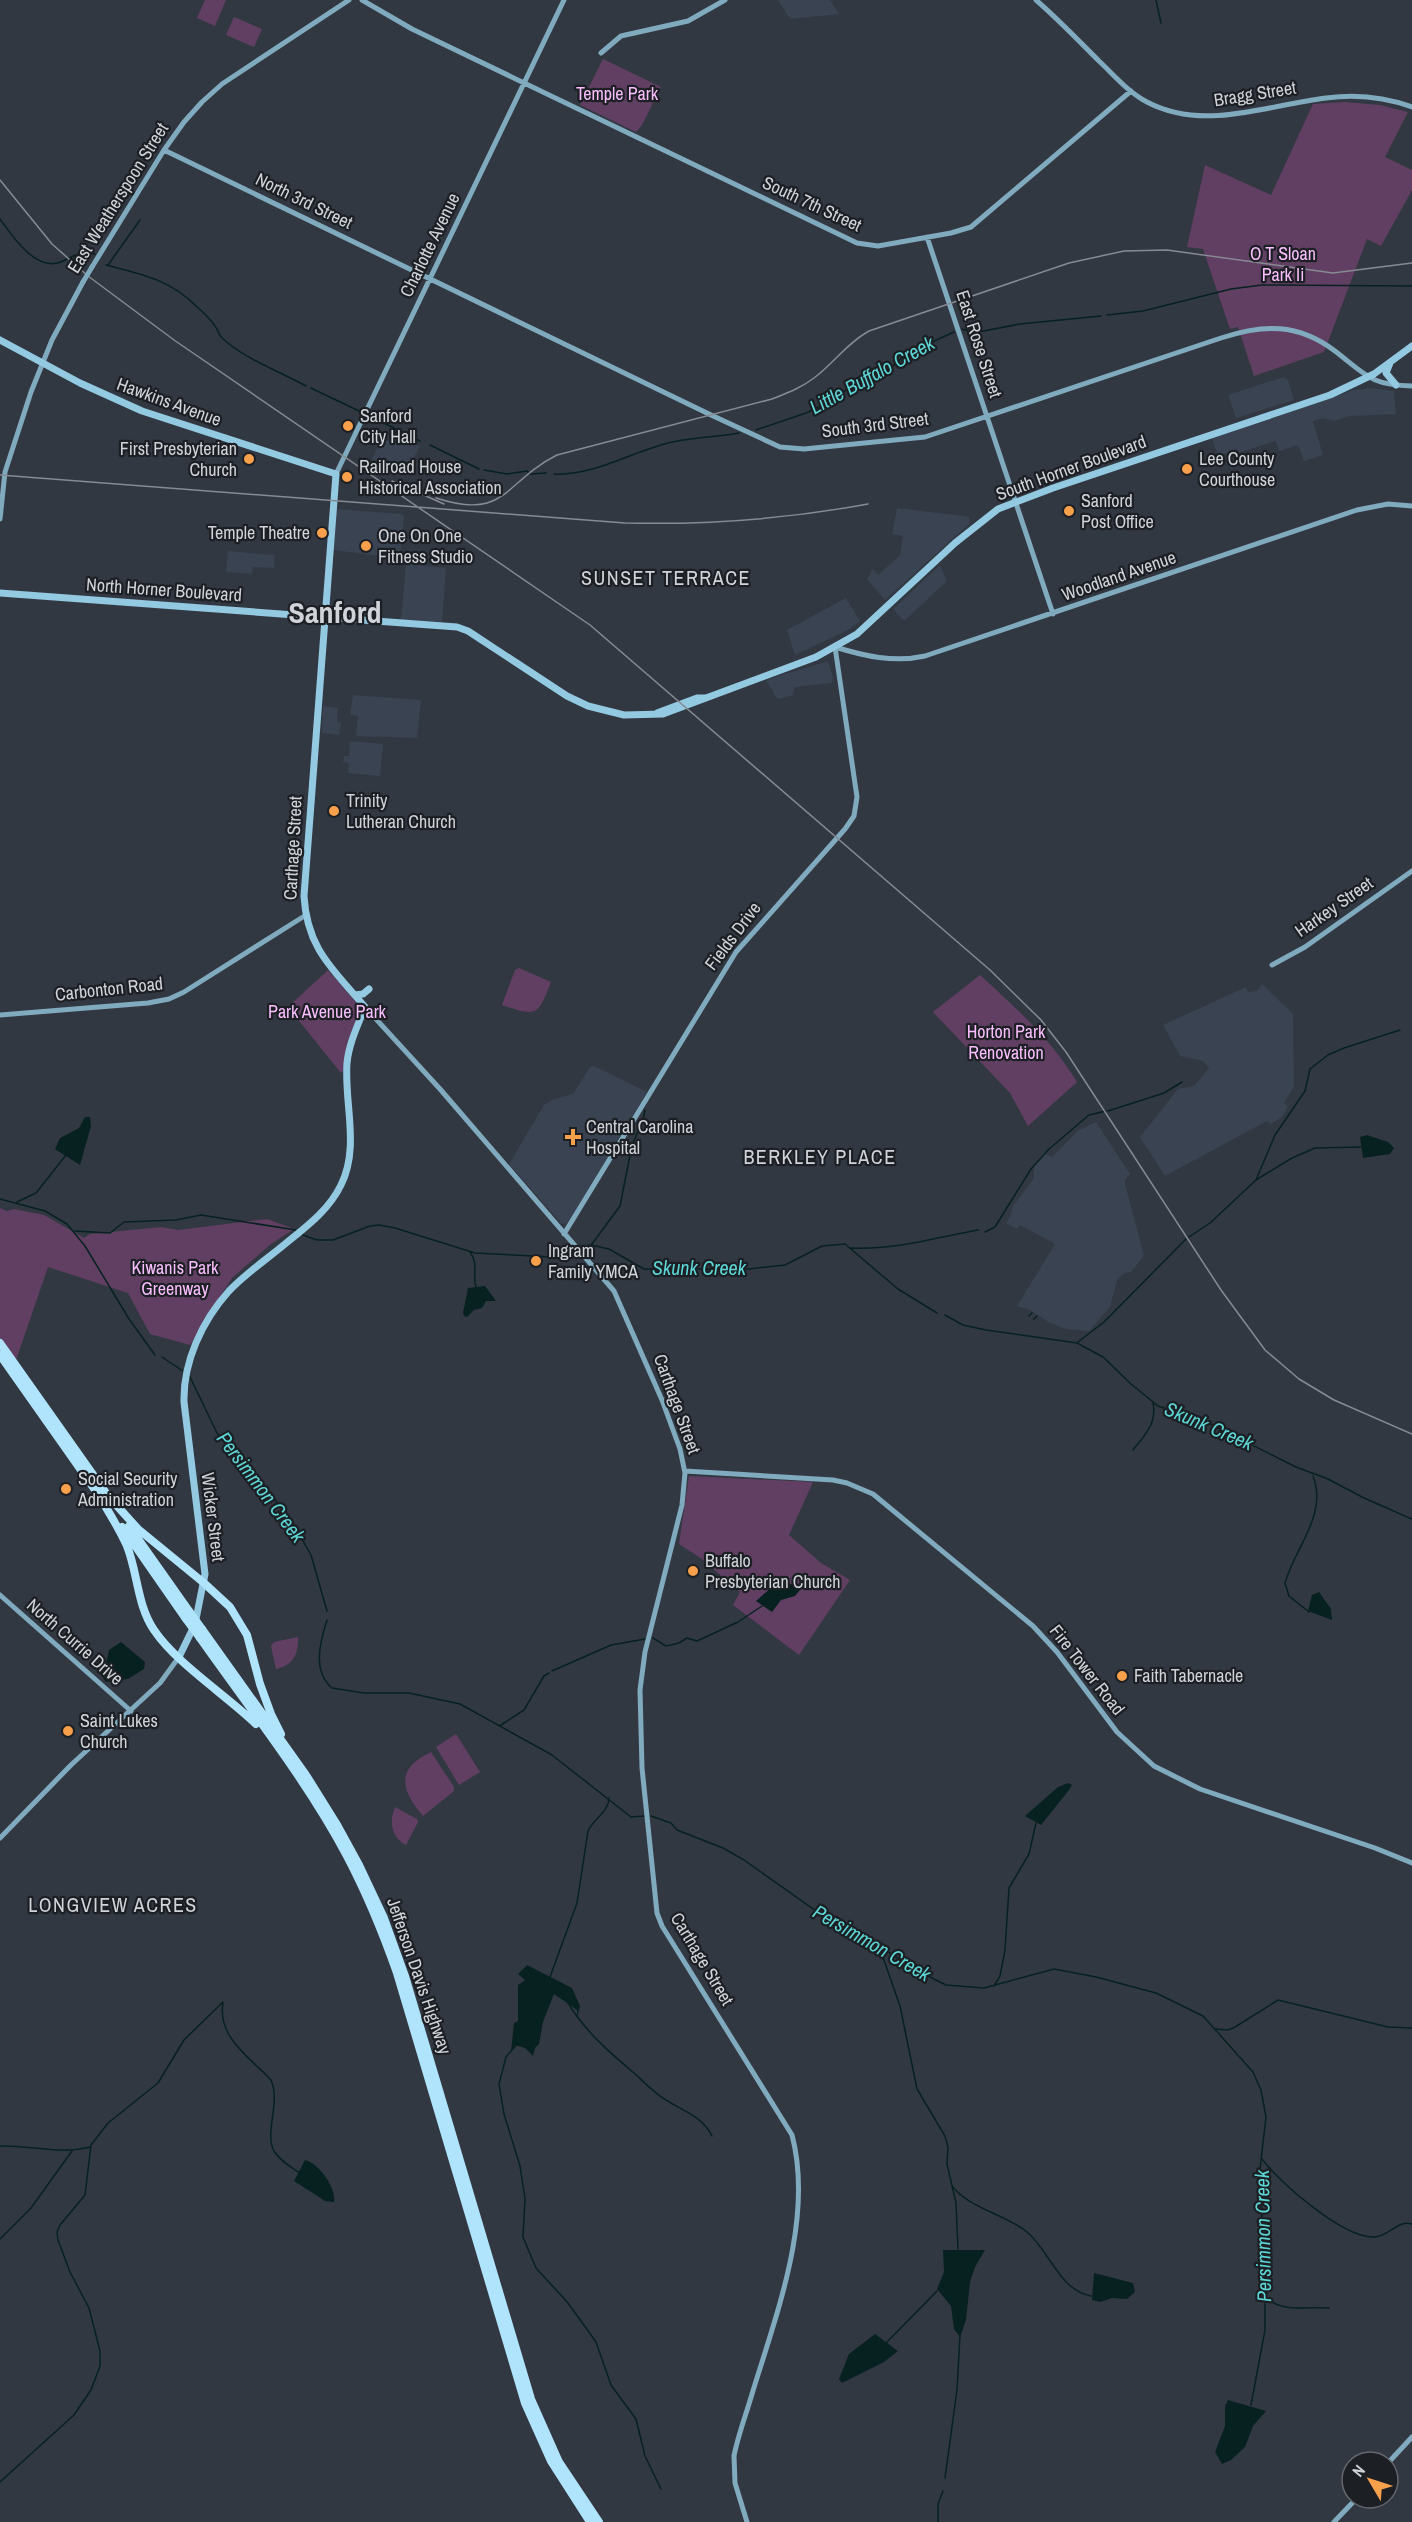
<svg xmlns="http://www.w3.org/2000/svg" width="1412" height="2522" font-family="'Archivo Narrow',sans-serif">
<style>
.built{fill:#394352}
.green{fill:#613f63}
.water{fill:#072120}
.lines{fill:none;stroke-linecap:round;stroke-linejoin:round}
.stream{stroke:#072120;stroke-width:1.5}
.secondary{stroke:#80aabd;stroke-width:5}
.primary{stroke:#93cae2;stroke-width:7}
.highway{stroke:#b0e4fc;stroke-width:8}
.rail{stroke:#868a92;stroke-width:1.5}
.secondary-bridge{stroke:#80aabd;stroke-width:5}
.highway-bridge{stroke:#b0e4fc;stroke-width:8}
.poi-dot{fill:#f9a04c;stroke:#1c1f23;stroke-width:2}
.labels{text-anchor:middle;stroke-width:4.5;stroke-linejoin:round;paint-order:stroke}
.park-label{font-size:18px;fill:#fabefe;stroke:#1c1f23}
.street-label{font-size:18px;fill:#d0d4da;stroke:#1c1f23}
.poi-label{font-size:18px;fill:#d0d4da;stroke:#1c1f23;text-anchor:start}
.water-label{font-size:20px;font-style:italic;fill:#5dd6d6;stroke:#1c1f23}
.neighbourhood-label{font-size:20px;letter-spacing:1.5px;fill:#d0d4da;stroke:#1c1f23}
.town-label{font-size:30px;font-weight:bold;fill:#d0d4da;stroke:#1c1f23}
</style>
<rect width="100%" height="100%" fill="#323842"/>
<!-- built -->
<path class="built" d="M778 0H830L839 14 790 19Z
M1284 377 1288 380 1294 400 1236 418 1228 395Z
M1371 388 1394 391 1396 414 1350 416 1334 421 1323 418 1313 421 1323 455 1304 461 1298 445 1280 451 1275 441 1239 453 1237 449 1218 456 1212 438 1354 390Z
M397 437 420 446 405 475 372 459 382 438 393 443Z
M897 508 963 516 969 517 970 523 885 600 867 579 873 569 878 575 900 555 903 536 892 534Z
M336 509 402 514 404 517 400 555 396 558 333 550Z
M228 551 275 555 274 568 253 567 252 574 226 572Z
M406 564 446 568 442 622 401 620Z
M940 565 947 581 904 621 893 609Z
M846 598 860 621 850 629 795 655 787 630Z
M828 661 833 677 832 683 795 687 793 695 780 699 776 697 766 680Z
M353 695 421 700 417 738 356 736 358 716 350 715Z
M323 706 338 708 337 722 341 723 339 735 322 733Z
M350 741 383 744 380 776 348 773 349 763 343 762 344 756H349Z
M1262 984 1293 1014 1294 1087 1284 1103 1288 1106 1282 1117 1271 1124 1267 1121 1165 1176 1140 1137 1178 1089 1194 1086 1209 1068 1203 1061 1180 1056 1163 1025 1246 987 1248 992 1257 991Z
M594 1066 647 1092 578 1208 567 1223 562 1224 509 1164 544 1105 552 1100 573 1094 590 1067Z
M1096 1122 1130 1174 1125 1180V1184L1144 1256 1131 1272 1124 1273 1117 1280 1110 1307 1089 1331 1066 1329 1050 1323 1030 1310 1017 1306 1055 1244 1020 1225 1017 1229 1006 1223 1010 1217 1013 1206 1034 1178V1166L1043 1153 1052 1157 1079 1130Z"/>
<!-- green -->
<path class="green" d="M205 0H226L215 26 197 18Z
M234 17 262 29 254 47 226 35Z
M603 59 661 87 642 125 636 132 580 105Z
M1344 102 1380 105 1408 112 1385 157 1412 170V190L1381 246 1367 239 1324 352 1254 376 1238 327 1230 329 1203 249 1187 247 1205 165 1271 195 1313 104Z
M519 968 551 982C538 1016 537 1017 502 1005L515 970Z
M328 970 359 1006V1013L347 1044 344 1070 341 1073 288 1007Z
M980 975C1018 1010 1050 1038 1077 1082L1028 1126 1010 1093 933 1012Z
M0 1208 7 1211 14 1209 44 1215 84 1238 90 1234 162 1227 178 1230 267 1219 294 1229 271 1244 232 1278 190 1345 150 1334 128 1293 48 1267 13 1369 0 1352Z
M689 1476 813 1482 789 1535 821 1563 850 1580 799 1655 733 1605 740 1592 702 1559 679 1544Z
M298 1637C299 1653 293 1666 276 1669L271 1646 274 1642Z
M456 1734 480 1772 459 1785 436 1747Z
M431 1752 454 1787V1791L423 1816C401 1790 395 1769 431 1752Z
M395 1807 417 1819 418 1822 406 1845C391 1837 389 1822 395 1807Z"/>
<!-- water -->
<path class="water" d="M85 1117H90L91 1126 80 1165 55 1149 60 1138 79 1128Z
M1367 1135 1388 1142 1394 1148 1390 1154 1363 1158 1360 1137Z
M485 1286 496 1301H486L482 1308 474 1310 467 1317 464 1316 463 1313 468 1288Z
M788 1584 804 1585 795 1596 781 1600 772 1612 756 1601 774 1585Z
M1319 1592 1331 1609 1332 1620 1308 1611 1312 1595Z
M121 1642 145 1662 144 1669 128 1679 106 1682 101 1675 106 1664 109 1650Z
M1068 1783 1072 1785 1069 1790 1041 1825 1025 1816 1058 1787Z
M527 1965 572 1988 580 2006 577 2018V2010L554 1994 543 2022 539 2044 535 2048 533 2056 525 2048 515 2045 511 2051 514 2023 518 2021V1985L525 1980 518 1974Z
M305 2160C319 2163 337 2189 334 2202L325 2201 294 2181Z
M943 2250H985L975 2267 970 2282 966 2320 960 2337 954 2329 951 2306 937 2289 944 2272Z
M1094 2273 1133 2283 1135 2292 1127 2299 1112 2298 1100 2302 1092 2300Z
M875 2334 898 2351 884 2362 842 2383 839 2379 849 2354Z
M1228 2400 1266 2411 1253 2426 1245 2447 1231 2460 1222 2464 1215 2452 1225 2426V2406Z"/>
<g class="lines">
<!-- stream -->
<path class="stream" d="M1156 0 1161 23
M0 219C12 236 37 274 63 261 73 256 83 250 95 254
M106 265C140 274 170 279 196 306 203 312 210 319 215 326 218 330 219 335 222 338 246 360 279 371 306 386
M108 265 140 220
M1107 315 1143 311 1231 289 1262 285 1412 286
M962 329 973 333 1020 324 1101 316
M311 388 359 411
M370 416 420 441
M756 430 806 413 825 404 842 392 886 372 908 353 954 332
M430 445 479 469
M484 470 507 474 527 471 530 474 546 473
M554 474C591 476 626 455 661 445 687 437 713 438 739 433
M1108 1111 1164 1093 1182 1082
M1256 1180 1275 1135 1305 1091 1310 1069 1328 1055 1344 1048 1400 1030
M0 1199 45 1211 67 1224 85 1246 129 1319 155 1355
M17 1202 36 1193 66 1155
M75 1231 110 1233 124 1222 176 1220 201 1215 296 1230
M985 1232 995 1227 1031 1169 1049 1149 1089 1115 1106 1111
M303 1235 317 1240H333L370 1226 379 1225 395 1228 475 1253 553 1257 576 1250
M1189 1237 1210 1223 1256 1180 1292 1158 1315 1148 1361 1147
M592 1244 620 1206 632 1145 643 1120 645 1110
M580 1247 591 1245 609 1249 644 1269H749L785 1265 822 1246 845 1244 898 1289 937 1313
M851 1248C894 1250 935 1238 978 1230
M470 1252C479 1264 472 1275 476 1287
M945 1315 963 1325 986 1330 1077 1343 1103 1357 1131 1384 1158 1406 1210 1424 1296 1467 1328 1479 1364 1498 1412 1519
M1029 1316 1032 1313
M1034 1319 1037 1316
M1078 1342 1104 1322 1186 1239
M162 1357 183 1371
M189 1375 217 1433 227 1446 250 1467 293 1523 311 1555 327 1611
M1133 1450C1146 1434 1157 1423 1153 1402
M1309 1612 1289 1596 1285 1583C1295 1547 1328 1515 1313 1476
M327 1620C320 1642 312 1671 332 1688L364 1693H409L460 1704 552 1755 631 1817 644 1816
M653 1638 666 1646 679 1643 687 1638 697 1641 738 1622 762 1606
M552 1671 611 1645 645 1639
M501 1725 524 1710 544 1676 549 1673
M651 1816 671 1823 677 1830 723 1848 744 1860 833 1923 875 1943 914 1969 946 1985 984 1988 1054 1969 1096 1977 1156 1993 1203 2016 1253 2072 1261 2090 1266 2117 1260 2169 1261 2206 1265 2248V2330L1251 2405
M879 1946 900 2006 917 2089 945 2136 948 2147 947 2164 956 2203 958 2249
M550 1977 577 1903 588 1831C593 1819 609 1812 609 1798
M994 1986 1000 1976 1005 1950 1009 1888 1029 1854 1036 1823
M223 2003C217 2038 251 2058 271 2080 281 2103 264 2132 274 2151 280 2161 291 2167 300 2173
M568 2003C585 2031 609 2052 634 2073 644 2082 654 2093 666 2100 683 2111 702 2116 712 2136
M1215 2029 1228 2030 1235 2027 1278 2000 1388 2027 1412 2028
M517 2044 506 2057 499 2084 504 2114 520 2166 525 2199 523 2237 536 2268 568 2303 596 2342 611 2385 636 2419 645 2456 661 2489
M0 2146C30 2145 60 2155 90 2147
M1262 2159C1280 2183 1343 2238 1374 2237 1389 2237 1398 2219 1412 2224
M952 2186C970 2209 1005 2214 1027 2232 1050 2251 1059 2290 1091 2296
M0 2239 31 2208 72 2151
M1265 2296C1281 2314 1308 2306 1329 2308
M886 2343 937 2291
M945 2478 957 2390 960 2335
M0 2482 74 2415 91 2390 100 2366V2351L89 2308 70 2272 58 2240 57 2232 60 2225 85 2195 91 2145 108 2123 158 2083 184 2040 223 2002
M938 2522V2504L943 2491"/>
<!-- secondary -->
<path class="secondary" d="M362 0 412 29 857 243 878 246 951 233 971 227 1131 91
M1036 0C1058 19 1078 40 1099 61 1114 75 1128 92 1147 102 1204 132 1267 105 1326 98 1355 94 1385 97 1412 107
M601 53 621 36 688 21 725 0
M164 150 711 415 780 447 804 449 925 437 1221 338C1263 324 1298 323 1335 351 1366 375 1370 385 1412 386
M927 237 1053 614
M92 267 164 150 184 122 202 102 222 84 349 0
M336 474 564 0
M0 519 5 472 31 392 52 340 83 282
M1272 965 1305 947 1412 871
M365 1007 440 1089 614 1291 662 1400 680 1449 685 1473 682 1505 645 1652 640 1690 642 1768 657 1913 662 1926 792 2135C814 2218 776 2315 752 2394 746 2415 738 2435 734 2456L735 2483 747 2522
M0 1015 148 1003 169 999 184 992 306 915
M564 1234 736 952 845 829 854 816 857 797 835 647C864 656 894 663 925 656L1357 510 1388 504 1412 506
M685 1471 833 1480 847 1483 873 1494 1033 1626 1057 1652 1117 1732 1154 1766 1200 1789 1375 1848 1412 1863
M0 1595 131 1711
M0 1838 71 1765 160 1683 179 1657
M1388 2463 1412 2437
M1334 2522 1357 2498"/>
<!-- primary -->
<path class="primary" d="M0 340 80 383 142 411 336 474 304 896C307 949 333 969 365 1007 358 1025 349 1043 347 1063 344 1103 360 1147 341 1185 329 1210 306 1227 285 1244 267 1259 245 1274 229 1291 202 1321 183 1362 184 1402L205 1574 195 1624 179 1657
M1390 363 1386 373 1396 385
M0 593 457 627 468 631 567 696 588 706 624 715 663 714 816 657 857 634 955 543 998 509 1053 488 1330 395 1374 374 1412 346
M657 713 697 698H705
M355 995 363 994 369 989"/>
<!-- highway -->
<path class="highway" d="M0 1343 111 1500
M0 1355 100 1497
M98 1494C108 1511 119 1528 127 1546 138 1574 137 1605 154 1630 176 1663 226 1695 256 1724
M109 1497 138 1529 204 1583 230 1607 247 1635 260 1684 271 1714 281 1734
M129 1526 189 1611
M122 1527 186 1619
M202 1629 306 1775 336 1823 359 1865 384 1918 405 1976 531 2399 559 2462 599 2522
M200 1638C250 1709 306 1779 347 1856 367 1894 383 1933 397 1973L525 2403 551 2461 590 2522"/>
<!-- rail -->
<path class="rail" d="M0 180 52 244 88 276 174 340 590 625 990 970 1041 1020 1066 1052 1221 1290 1265 1350 1299 1379 1334 1400 1412 1434
M0 475 625 523C707 525 787 519 868 504
M392 481 444 504
M436 498C507 521 503 482 557 455L772 399C787 393 801 388 814 378 834 363 847 343 869 331L1069 263 1124 251 1167 250 1333 273 1412 263"/>
<!-- secondary-bridge -->
<path class="secondary-bridge" d="M83 282 92 267"/>
<!-- highway-bridge -->
<path class="highway-bridge" d="M189 1611 202 1629
M186 1619 200 1638"/>
</g>
<!-- markers -->
<g class="poi-dot">
<circle cx="348" cy="426" r="6"/>
<circle cx="249" cy="459" r="6"/>
<circle cx="1187" cy="469" r="6"/>
<circle cx="347" cy="477" r="6"/>
<circle cx="1069" cy="511" r="6"/>
<circle cx="322" cy="533" r="6"/>
<circle cx="366" cy="546" r="6"/>
<circle cx="334" cy="811" r="6"/>
<path d="M570 1128h6v6h6v6h-6v6h-6v-6h-6v-6h6z"/>
<circle cx="536" cy="1261" r="6"/>
<circle cx="66" cy="1489" r="6"/>
<circle cx="693" cy="1571" r="6"/>
<circle cx="1122" cy="1676" r="6"/>
<circle cx="68" cy="1731" r="6"/>
</g>
<g class="labels">
<!-- park labels -->
<g class="park-label">
<text x="617" y="100">Temple Park</text>
<text x="1283" y="260">O T Sloan<tspan x="1283" dy="21">Park Ii</tspan></text>
<text x="327" y="1018">Park Avenue Park</text>
<text x="1006" y="1038">Horton Park<tspan x="1006" dy="21">Renovation</tspan></text>
<text x="175" y="1274">Kiwanis Park<tspan x="175" dy="21">Greenway</tspan></text>
</g>
<!-- street labels -->
<g class="street-label">
<text transform="translate(1255 94) rotate(-9)" y="6">Bragg Street</text>
<text transform="translate(118 198) rotate(-58)" y="6">East Weatherspoon Street</text>
<text transform="translate(304 201) rotate(26)" y="6">North 3rd Street</text>
<text transform="translate(812 204) rotate(25)" y="6">South 7th Street</text>
<text transform="translate(430 245) rotate(-64)" y="6">Charlotte Avenue</text>
<text transform="translate(979 344) rotate(72)" y="6">East Rose Street</text>
<text transform="translate(169 402) rotate(20)" y="6">Hawkins Avenue</text>
<text transform="translate(875 425) rotate(-7)" y="6">South 3rd Street</text>
<text transform="translate(1071 468) rotate(-20)" y="6">South Horner Boulevard</text>
<text transform="translate(1119 576) rotate(-19)" y="6">Woodland Avenue</text>
<text transform="translate(164 590) rotate(4)" y="6">North Horner Boulevard</text>
<text transform="translate(293 848) rotate(-87)" y="6">Carthage Street</text>
<text transform="translate(1334 907) rotate(-35)" y="6">Harkey Street</text>
<text transform="translate(733 936) rotate(-53)" y="6">Fields Drive</text>
<text transform="translate(109 989) rotate(-6)" y="6">Carbonton Road</text>
<text transform="translate(677 1404) rotate(70)" y="6">Carthage Street</text>
<text transform="translate(213 1517) rotate(83)" y="6">Wicker Street</text>
<text transform="translate(75 1642) rotate(41)" y="6">North Currie Drive</text>
<text transform="translate(1087 1670) rotate(52)" y="6">Fire Tower Road</text>
<text transform="translate(702 1959) rotate(59)" y="6">Carthage Street</text>
<text transform="translate(419 1976) rotate(71)" y="6">Jefferson Davis Highway</text>
</g>
<!-- poi labels -->
<g class="poi-label">
<text x="360" y="422">Sanford<tspan x="360" dy="21">City Hall</tspan></text>
<text x="237" y="455" text-anchor="end">First Presbyterian<tspan x="237" dy="21">Church</tspan></text>
<text x="1199" y="465">Lee County<tspan x="1199" dy="21">Courthouse</tspan></text>
<text x="359" y="473">Railroad House<tspan x="359" dy="21">Historical Association</tspan></text>
<text x="1081" y="507">Sanford<tspan x="1081" dy="21">Post Office</tspan></text>
<text x="310" y="539" text-anchor="end">Temple Theatre</text>
<text x="378" y="542">One On One<tspan x="378" dy="21">Fitness Studio</tspan></text>
<text x="346" y="807">Trinity<tspan x="346" dy="21">Lutheran Church</tspan></text>
<text x="586" y="1133">Central Carolina<tspan x="586" dy="21">Hospital</tspan></text>
<text x="548" y="1257">Ingram<tspan x="548" dy="21">Family YMCA</tspan></text>
<text x="78" y="1485">Social Security<tspan x="78" dy="21">Administration</tspan></text>
<text x="705" y="1567">Buffalo<tspan x="705" dy="21">Presbyterian Church</tspan></text>
<text x="1134" y="1682">Faith Tabernacle</text>
<text x="80" y="1727">Saint Lukes<tspan x="80" dy="21">Church</tspan></text>
</g>
<!-- water labels -->
<g class="water-label">
<text transform="translate(872 375) rotate(-29)" y="7">Little Buffalo Creek</text>
<text x="699" y="1275">Skunk Creek</text>
<text transform="translate(1209 1426) rotate(23)" y="7">Skunk Creek</text>
<text transform="translate(261 1487) rotate(53)" y="7">Persimmon Creek</text>
<text transform="translate(872 1943) rotate(30)" y="7">Persimmon Creek</text>
<text transform="translate(1263 2236) rotate(-91)" y="7">Persimmon Creek</text>
</g>
<!-- neighbourhood labels -->
<g class="neighbourhood-label">
<text x="666" y="585">SUNSET TERRACE</text>
<text x="820" y="1164">BERKLEY PLACE</text>
<text x="113" y="1912">LONGVIEW ACRES</text>
</g>
<!-- town labels -->
<g class="town-label">
<text x="335" y="623">Sanford</text>
</g>
</g>
<!-- north arrow -->
<g transform="translate(1370 2480) rotate(309)"><circle r="28" fill="#1c1f23" stroke="#64676c" stroke-width="1.5"/>
<path d="M0-4.5L10 22L0 15L-10 22Z" fill="#f9a04c"/>
<text y="-9" font-size="16" font-weight="bold" text-anchor="middle" fill="#d0d4da">N</text>
</g>
</svg>
